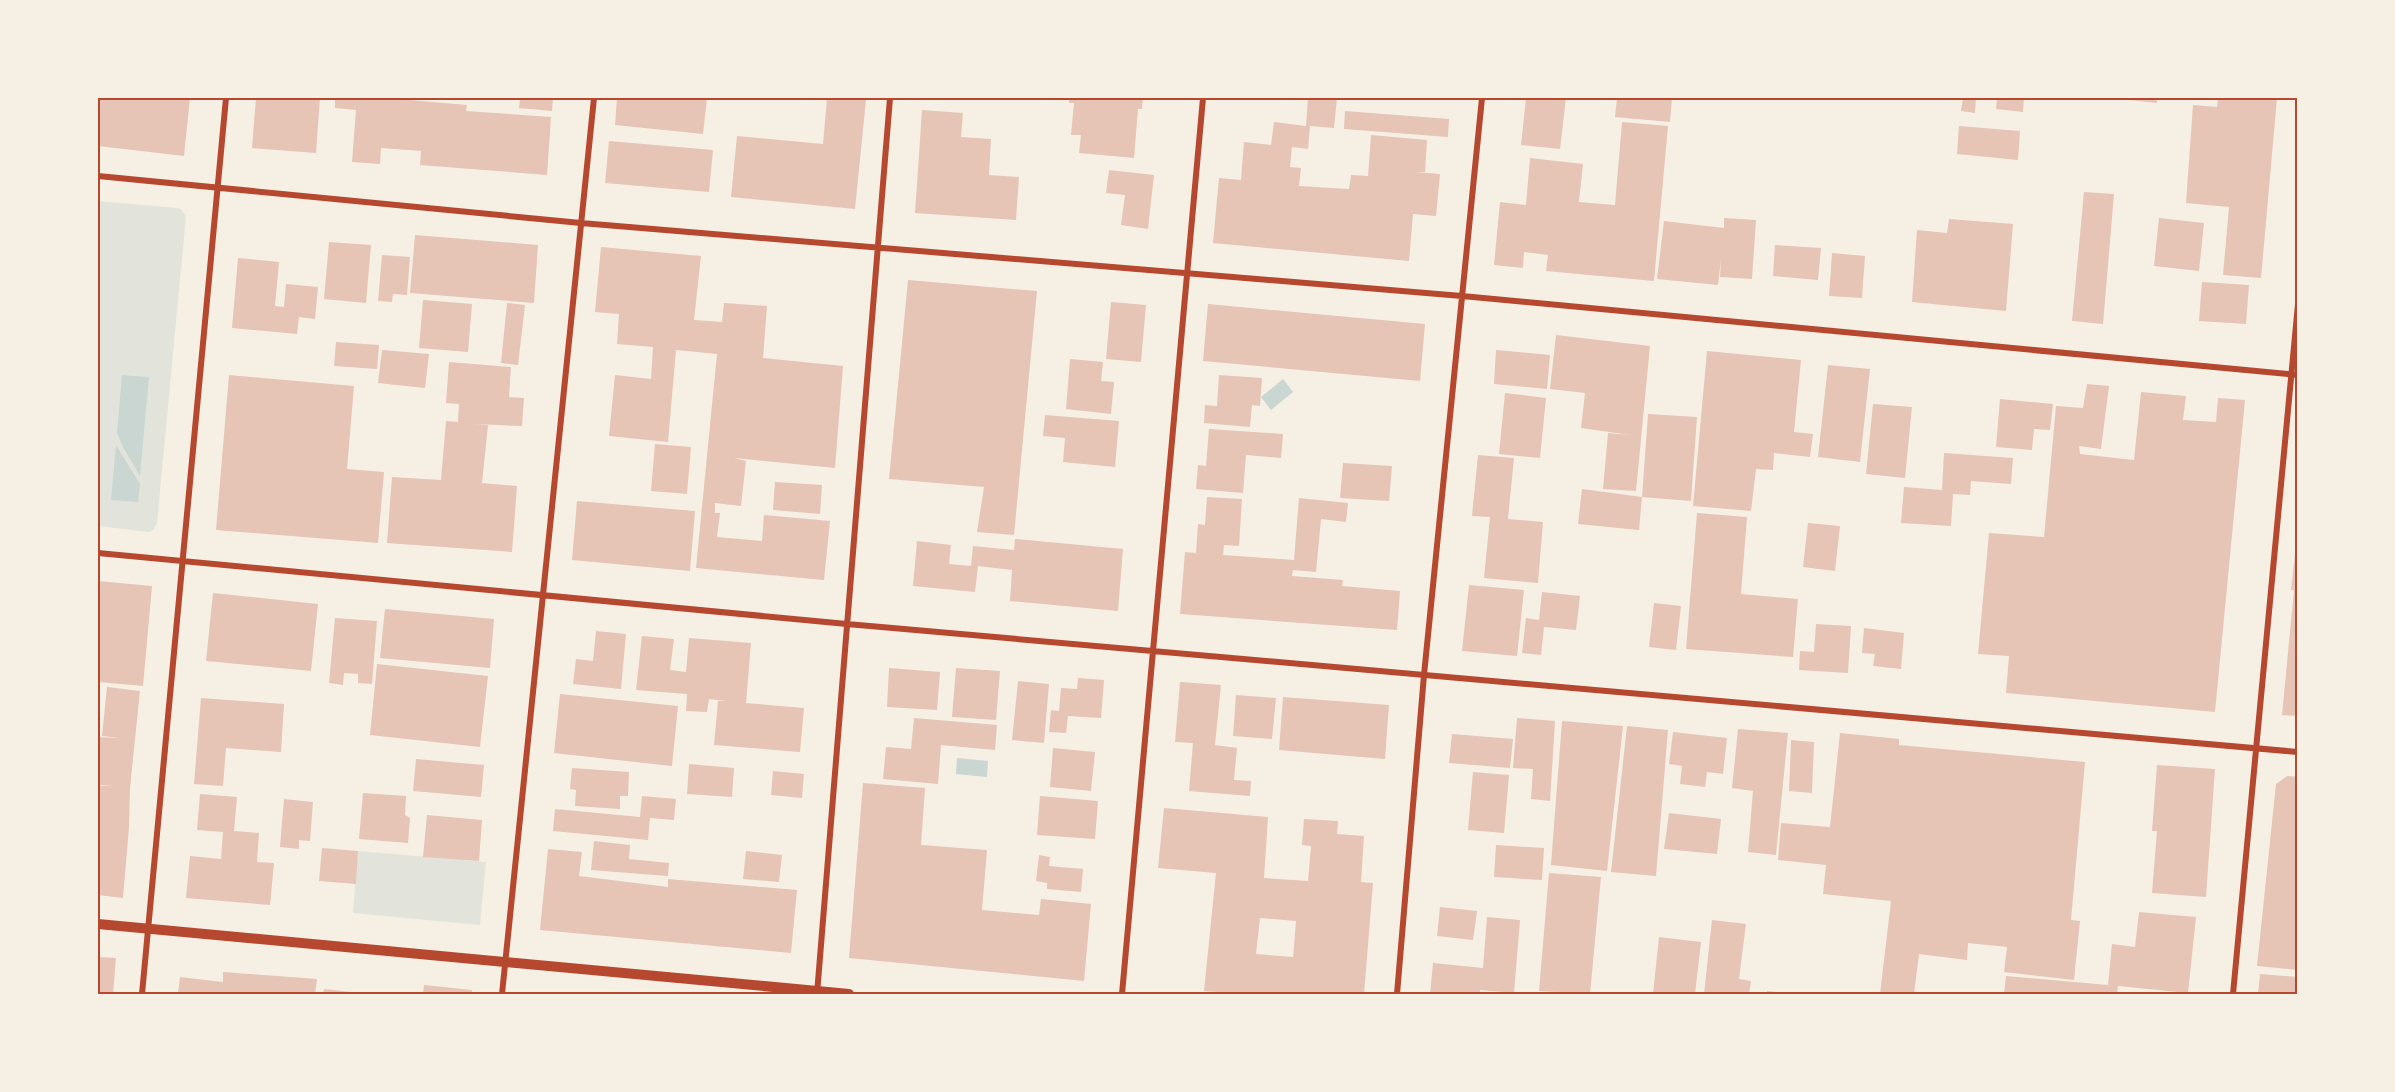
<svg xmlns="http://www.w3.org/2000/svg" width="2395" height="1092" font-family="Commissioner,sans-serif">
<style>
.green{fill:#e2e4dc}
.water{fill:#c9d6d2}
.building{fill:#e6c5b7;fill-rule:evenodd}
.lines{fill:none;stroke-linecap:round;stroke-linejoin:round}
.minor{stroke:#b5482f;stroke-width:6}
.tertiary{stroke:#b5482f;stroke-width:10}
.neatline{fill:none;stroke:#b5482f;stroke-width:2}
</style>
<rect width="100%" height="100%" fill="#f6efe4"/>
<!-- green -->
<path class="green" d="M98 201 177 208 181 209 186 216 157 523 153 530 149 532 98 526Z
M358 851 486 862 480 925 353 913Z"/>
<!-- water -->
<path class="water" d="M122 375 149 377 140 476 124 449 117 433Z
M1283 379 1293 392 1271 410 1261 397Z
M116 445 140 484 138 502 111 500Z
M957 758 988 761 987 777 956 774Z"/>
<!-- building -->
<path class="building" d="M98 98H190L184 156 98 146Z
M256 98H320L316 153 252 148Z
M335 98H387L467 105 466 111 551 117 547 175 420 165 421 151 381 148 380 164 352 162 356 110 335 108Z
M520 98H553L552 111 519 108Z
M617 98H707L703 134 615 125Z
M827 98H861L860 100H866L855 209 731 197 737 136 823 144Z
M1069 98H1143L1142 109H1138L1134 158 1079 153 1081 135H1071L1074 103H1069Z
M1308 98H1337L1334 128 1310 126 1308 149 1292 147 1290 167 1301 168 1299 186 1349 189 1351 175 1368 176 1371 135 1427 140 1425 172H1415L1440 174 1436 216 1413 214 1409 261 1213 243 1219 178 1241 180 1244 142 1271 145 1274 122 1306 126Z
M1526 98H1566L1560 149 1521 145Z
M1617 98H1672L1670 122 1615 117Z
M1963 98H1976L1975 113 1961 111Z
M1997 98H2024L2023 112 1996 109Z
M2110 98H2157V103Z
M2218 98H2277L2261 278 2223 275 2229 207 2186 203 2193 105 2217 107Z
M922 110 963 113 961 137 991 139 989 175 1019 177 1016 220 915 213Z
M1345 111 1449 119 1448 137 1344 129Z
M1622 122 1668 126 1654 281 1546 271 1548 255 1524 252 1523 268 1494 265 1500 202 1526 205 1530 158 1583 164 1579 202 1615 205Z
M1959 126 2020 131 2018 160 1957 154Z
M609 141 713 150 709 192 605 183Z
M1109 170 1154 175 1148 229 1121 225 1125 195 1106 193Z
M2084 192 2114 194 2103 324 2072 321Z
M1724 218 1756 220 1752 279 1720 277 1721 259 1718 285 1657 279 1664 221 1724 228Z
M2159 218 2204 223 2199 271 2154 266Z
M1949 219 2013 224 2006 311 1912 302 1917 230 1947 233Z
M415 235 538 245 534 303 410 293Z
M329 242 371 245 366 303 324 299Z
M1775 245 1821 248 1818 280 1773 276Z
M601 247 701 256 694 320 722 322 724 303 767 306 763 358 843 366 835 468 734 458 746 461 741 506 715 503V513H720L717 537 762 541 764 515 830 521 824 580 696 568 717 354 676 350 668 442 609 436 615 375 651 379 653 347 617 344 619 314 595 312Z
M1832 253 1865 256 1862 298 1829 296Z
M382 255 410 257 407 295 393 294 392 302 378 301Z
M238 258 279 262 275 306 284 307 286 284 318 287 315 319 299 317 297 334 232 328Z
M908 280 1037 291 1014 535 977 532 984 487 889 479Z
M2202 282 2249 285 2246 324 2199 321Z
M423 300 472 304 468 352 419 348Z
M1111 302 1146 305 1141 362 1106 359Z
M507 303 525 305 518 365 501 363Z
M1208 304 1425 324 1420 381 1203 361Z
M1556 335 1650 346 1636 491 1603 489 1608 433 1630 435 1581 428 1585 393 1550 389Z
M336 342 379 345 377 369 334 366Z
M382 350 429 354 425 388 378 383Z
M1496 350 1550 355 1547 389 1494 384Z
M1707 351 1801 360 1794 432 1813 434 1810 457 1774 453 1773 470 1756 469 1751 511 1693 506Z
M1070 359 1103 362 1101 381 1114 382 1111 414 1066 409Z
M449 362 511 367 509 397 524 398 522 426 476 424 488 425 482 483 517 486 512 552 387 543 392 477 441 480 446 421 458 422 459 404 446 403Z
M1828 365 1870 369 1860 462 1818 457Z
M229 375 354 386 347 469 384 472 378 543 216 530Z
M1219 375 1262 378 1260 406 1252 405 1250 427 1204 423 1205 405 1217 406Z
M2087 384 2109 386 2101 449 2079 446 2080 454 2134 460 2141 392 2186 396 2183 420 2216 422 2218 398 2245 400 2215 712 2006 693 2009 656 1978 654 1989 533 2044 537 2056 406 2083 408Z
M1505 393 1546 398 1540 458 1499 454Z
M2000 399 2053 404 2050 430 2034 429 2032 450 1996 447Z
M1873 404 1912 407 1905 478 1866 474Z
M1648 414 1697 417 1691 501 1642 497Z
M1045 415 1119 421 1115 467 1063 462 1065 438 1043 436Z
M1209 429 1283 434 1281 458 1246 455 1243 493 1196 489 1198 465 1206 466Z
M655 444 691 447 687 494 651 491Z
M1944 453 2013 458 2011 484 1971 481 1970 495 1953 494 1951 526 1901 523 1904 487 1942 490Z
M1478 455 1514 458 1508 519 1543 522 1538 583 1484 578 1490 517 1472 516Z
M1343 463 1392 466 1389 501 1340 498Z
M775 482 822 485 820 514 773 510Z
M1582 489 1642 497 1639 530 1578 524Z
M1207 497 1242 499 1239 546 1224 545 1223 555 1294 560 1299 498 1348 503 1346 522 1321 519 1316 572 1293 570 1292 576 1343 580 1342 586 1400 591 1397 630 1180 614 1185 552 1196 553 1198 524 1205 525Z
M577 501 695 511 690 571 572 560Z
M1697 513 1747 517 1741 594 1798 599 1793 657 1686 649Z
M1808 523 1840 526 1835 571 1803 567Z
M1015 539 1123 549 1118 611 1010 601 1012 570 978 566 975 592 913 586 917 541 951 545 949 564 971 566 973 546 1014 550Z
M2296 545H2298V716L2282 715 2294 590H2291Z
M98 581 152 586 143 686 98 682Z
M1469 585 1524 590 1517 656 1462 651Z
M1542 592 1580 596 1576 630 1544 627 1541 655 1522 653 1526 618 1539 620Z
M213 593 318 604 311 671 206 661Z
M1654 603 1681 606 1676 650 1649 647Z
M385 609 494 619 490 668 380 658Z
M335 618 377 621 372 684 358 683V674L344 673 343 685 329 683Z
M1816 624 1851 626 1848 673 1799 670 1800 651 1814 652Z
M1864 628 1904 633 1901 669 1873 666 1875 654 1862 653Z
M596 631 626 634 621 689 573 684 576 659 593 661Z
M642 636 674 639 670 670 686 672 689 638 751 643 746 703 804 708 800 752 714 745 718 701H726L709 699 707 712 686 711 687 694 636 690Z
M377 664 488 676 480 747 370 735Z
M889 668 940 672 937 710 887 707Z
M956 668 1000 671 996 720 952 717Z
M1078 678 1104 680 1101 718 1068 716 1066 733 1049 732 1051 710 1059 711 1061 688 1077 689Z
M1018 681 1049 684 1044 743 1012 740Z
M1180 682 1221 685 1215 745 1237 748 1234 780 1251 781 1250 796 1189 791 1193 743 1175 742Z
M107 687 140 691 130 788 129 827 123 898 98 895V786H115L98 785V737L120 738 102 736Z
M560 694 678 706 672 766 554 753Z
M1236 695 1276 698 1272 739 1233 736Z
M1283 697 1389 705 1385 759 1279 750Z
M201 698 284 704 281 752 226 748 223 786 194 784Z
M914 718 997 725 995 750 941 745 938 784 883 779 886 747 911 749Z
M1517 718 1555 721 1550 801 1531 799 1533 769 1513 768Z
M1562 721 1623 726 1607 871 1551 865Z
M1627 726 1668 730 1656 876 1611 872Z
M1738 729 1788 733 1776 855 1748 852 1753 791 1732 788Z
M1673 732 1727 738 1723 774 1707 772 1705 787 1680 784 1682 766 1669 764Z
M1840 733 1899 739V745L2085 762 2071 920 2080 921 2074 980 2004 972 2007 947 1968 943 1967 960 1919 954 1914 994H1880L1891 901 1823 894 1826 865 1778 860 1781 823 1830 827Z
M1452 734 1513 739 1510 768 1449 763Z
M1791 740 1814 742 1812 793 1789 791Z
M1053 748 1095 752 1091 791 1050 787Z
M416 759 484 765 481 797 413 791Z
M689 764 734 768 732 797 687 794Z
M2157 765 2215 769 2206 897 2152 893 2157 831H2152Z
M572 768 629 772 628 796H620V809L575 806 576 790 570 789Z
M773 771 804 774 802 798 771 795Z
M1473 772 1509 775 1504 833 1468 830Z
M2287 776 2298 777V970L2257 966 2276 784Z
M863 783 925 788 921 845 987 850 982 910 1039 915 1041 899 1091 904 1084 981 849 958Z
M363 793 406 796 405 815 410 818 408 843 359 839Z
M200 794 237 797 234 831 259 833 257 862 274 863 270 905 186 898 190 856 221 859 223 832 197 830Z
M642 796 676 799 674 820 650 818 648 840 553 831 555 809 640 817Z
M1040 796 1098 801 1095 839 1037 835Z
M284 799 313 802 310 841 299 840V849L280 847Z
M1164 808 1268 817 1264 878 1308 881 1311 846 1302 845 1304 819 1338 821 1337 834 1364 836 1361 882 1373 883 1364 994H1242L1204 991 1216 873 1158 868ZM1260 918 1296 921 1293 957 1256 954Z
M1669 813 1721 819 1717 854 1664 849Z
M427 815 482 820 479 861 423 857Z
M594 841 630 845 629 859 669 863 668 876 591 870Z
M1496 845 1544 848 1542 880 1494 877Z
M322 848 358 851 356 884 319 881Z
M548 849 582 852 579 876 668 887V879L797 890 791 953 540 930Z
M746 851 782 855 779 882 743 879Z
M1039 855 1050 857 1049 866 1083 869 1081 892 1047 889V883L1036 881Z
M1549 873 1601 877 1590 994 1539 991Z
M1440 907 1477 911 1473 940 1437 936Z
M2139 912 2196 917 2188 993 2118 986 2117 994H2004L2006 976 2108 985 2112 944 2135 947Z
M1487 917 1520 920 1514 993 1480 990V994H1430L1433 963 1483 968Z
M1712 920 1746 924 1739 979 1751 981 1749 994H1704Z
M1659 937 1701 942 1695 994H1653Z
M98 957 116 958 113 994H98Z
M223 972 317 979 315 994H178L180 977 223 982Z
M2260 974 2298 977V994H2258Z
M424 985 472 990V994H423Z
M324 989 360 993V994H323Z
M1767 991 1787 993V994H1767Z"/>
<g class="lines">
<!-- minor -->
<path class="minor" d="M98 176 581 223 1462 296 2298 375
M98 553 847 624 2298 752
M142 994 226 98
M502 994 594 98
M817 994 890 98
M1122 994 1203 98
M1397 994 1424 675 1482 98
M2233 994 2298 304"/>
<!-- tertiary -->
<path class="tertiary" d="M98 924 849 994"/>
</g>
<!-- border -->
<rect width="2395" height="1092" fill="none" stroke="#f6efe4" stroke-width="198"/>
<rect x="99" y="99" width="2197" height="894" class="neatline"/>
</svg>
